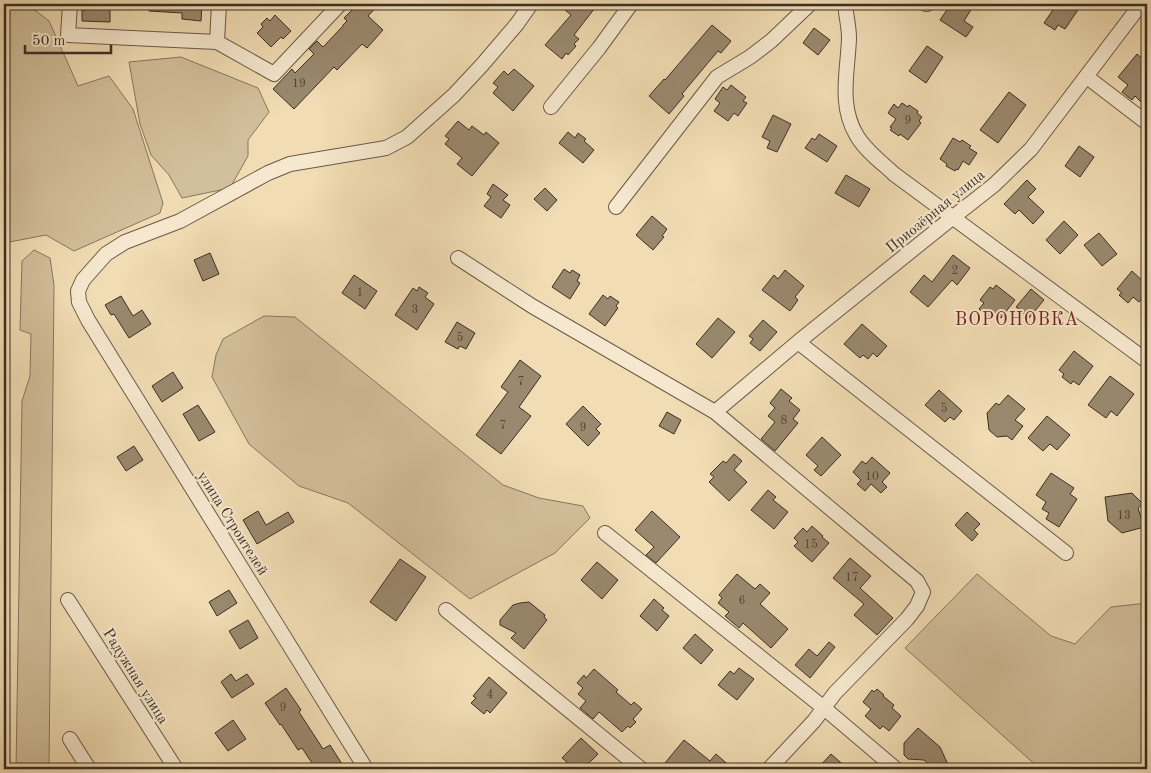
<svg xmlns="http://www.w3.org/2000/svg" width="1151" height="773" font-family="'Old Standard TT',serif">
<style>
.green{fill:#d2bf9b;stroke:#867760}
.building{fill:#9a896e;stroke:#3b2f24}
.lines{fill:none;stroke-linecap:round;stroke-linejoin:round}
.minor-casing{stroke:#685a48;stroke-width:16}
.minor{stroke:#f6e8ce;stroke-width:14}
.labels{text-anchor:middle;stroke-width:4;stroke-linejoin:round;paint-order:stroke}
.number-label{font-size:12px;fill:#534636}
.street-label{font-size:15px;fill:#3b2f24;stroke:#f6e8ce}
.quarter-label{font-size:18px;letter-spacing:1px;fill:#7a1f14;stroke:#f6e8ce}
</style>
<rect width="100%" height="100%" fill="#f1dcb3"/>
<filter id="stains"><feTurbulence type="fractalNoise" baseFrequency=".004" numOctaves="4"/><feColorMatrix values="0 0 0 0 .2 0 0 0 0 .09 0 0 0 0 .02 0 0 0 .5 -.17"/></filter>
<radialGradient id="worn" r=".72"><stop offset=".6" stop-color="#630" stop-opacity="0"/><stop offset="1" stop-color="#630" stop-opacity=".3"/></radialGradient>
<!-- green -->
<path class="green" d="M4 4H27L49 21 78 86 109 76 133 109 163 203 160 213 74 251 46 235 4 243Z
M181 57 258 88 269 112 248 140V156L230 188 182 198 169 175 151 155 140 124 129 62Z
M34 250 50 258 54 285 49 769H16L22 401 30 376 31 334 20 330 22 261Z
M264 316 295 317 503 485 539 498 583 506 590 518 555 553 470 599 348 503 299 486 249 444 212 377 216 355 223 339Z
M977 574 1051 636 1075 644 1111 607 1147 603V769H1040L905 648Z"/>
<!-- building -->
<path class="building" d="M87 4H110V22L82 21V10H87Z
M150 4H202L201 21 182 19V13L149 11Z
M349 4H379L368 16 383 30 367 48 362 44 337 70 334 67 294 109 273 89 292 69 295 73 314 54 309 49 317 41 323 47 343 26V25L347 21 344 18 353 9Z
M571 4H598L574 35 579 39 574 44 576 46 568 55 566 53 562 59 545 45 571 15 565 10Z
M951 4H966L972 8 964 21 973 27 966 37 940 20Z
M1057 4H1082L1065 29 1058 25 1055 30 1044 23Z
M275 15 291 31 283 39 281 37 271 47 257 33 263 27 261 24 267 18 270 21Z
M712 25 731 41 721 53 718 51 707 64 682 94 684 96 669 114 649 96 664 79 665 80Z
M814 28 830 40 818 55 803 43Z
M927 46 943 57 926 83 909 71Z
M1137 54 1147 63V108L1135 96 1132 100 1122 92 1128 85 1118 77Z
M514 69 534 86 513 111 493 93 498 87 493 83 504 71 508 75Z
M731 85 746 97 743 101 747 103 738 116 734 113 728 121 714 111 720 103 715 99 723 87 727 90Z
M1009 92 1026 105 998 143 980 130Z
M902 103 908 107 909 105 918 111 917 113 922 117 919 121 921 123 908 140 900 134 899 136 890 130 892 128 890 127 896 119 888 113 894 104 898 108Z
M773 115 791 124 777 152 767 148 770 141 762 137Z
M458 121 469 130 472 126 484 135 486 132 499 143 472 176 457 164 462 158 445 144 449 139 445 136Z
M568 132 575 138 578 133 586 139 584 141 594 150 583 163 559 143Z
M819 134 837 146 827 162 805 148 812 138 815 140Z
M953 138 960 142 962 140 971 146 969 148 977 153 969 165 963 161 958 170 956 169 955 171 946 166 947 164 940 159Z
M1079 146 1094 157 1080 177 1065 166Z
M846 175 870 189 859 207 835 193Z
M1027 180 1036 189 1028 197 1044 212 1033 224 1019 210 1015 214 1004 204Z
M493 184 508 195 503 200 510 205 501 218 484 206 491 197 487 194Z
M545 188 557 200 547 211 534 199Z
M652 216 667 229 662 236 664 237 653 250 636 235Z
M1064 221 1078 235 1060 254 1046 240Z
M1099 233 1117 254 1102 266 1084 245Z
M210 253 219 274 203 281 194 260Z
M953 255 970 268 957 285 952 280 928 307 910 292 924 275 932 282Z
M564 269 570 273 572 270 580 275 577 281 580 283 570 299 552 287Z
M785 270 804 286 795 297 798 300 790 311 762 290 774 275 778 279Z
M1132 271 1147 285V292L1139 302 1133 297 1128 303 1119 295 1122 293 1117 289Z
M354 275 377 291 365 309 342 293Z
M996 285 1015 300 1001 318 993 312 989 317 979 309 984 303 980 300 990 287 993 289Z
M419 287 428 293 425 297 434 304 417 330 395 315 413 288 417 291Z
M1031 289 1044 300 1029 318 1016 307Z
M603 295 608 299 610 296 619 302 616 306 618 308 605 326 589 314Z
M121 296 133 316 142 310 151 324 129 338 114 314 111 315 105 305Z
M718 318 735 332 712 358 696 344Z
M763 320 777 332 760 351 750 343 753 339 749 336Z
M457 322 475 333 466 349 460 346 458 349 445 342Z
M862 324 887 346 877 357 873 353 868 359 863 355 860 358 844 344Z
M1074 351 1093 366 1079 385 1073 381 1071 384 1062 377 1064 374 1059 370Z
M520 360 541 376 519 407 531 416 501 454 476 435 508 392 501 387Z
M173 372 183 388 162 402 152 386Z
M1110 376 1134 394 1117 416 1111 411 1106 418 1088 405Z
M781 389 792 398 789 401 800 410 793 419 798 423 775 451 761 439 775 422 768 416 775 408 770 403Z
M939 390 962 411 954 420 950 417 945 422 925 405Z
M1008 395 1025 409 1015 420 1023 426 1012 440 1007 436 997 437 989 430 987 413 996 403 999 405Z
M198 405 215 432 199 441 183 414Z
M583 406 601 424 596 429 600 433 588 446 566 424Z
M667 412 681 420 674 434 659 426Z
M1047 416 1070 435 1057 450 1050 444 1043 451 1028 438Z
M822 437 841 455 821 476 814 470 818 466 806 455Z
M134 446 143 460 126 471 117 457Z
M734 454 742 461 734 470 747 482 729 501 709 482 714 477 710 474 723 461 726 463Z
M872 457 890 473 882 482 887 487 881 493 871 484 865 491 857 484 861 480 853 472 862 461 866 464Z
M1051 473 1074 488 1070 494 1077 499 1059 527 1046 519 1049 513 1042 509 1046 502 1036 495Z
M768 490 776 497 773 500 788 512 774 529 751 510Z
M1132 493 1143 504 1138 508 1144 527 1122 533 1108 521 1105 497Z
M258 511 266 525 288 512 294 522 257 544 243 520Z
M652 511 680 537 656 563 646 555 654 547 635 530Z
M967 512 980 524 974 530 978 534 972 541 955 525Z
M812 526 823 536 822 537 829 543 812 562 794 546 798 542 794 538 803 528 807 532Z
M850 558 871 576 860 588 893 618 877 635 854 615 864 604 833 578Z
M400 559 426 577 396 621 370 602Z
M597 562 618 580 602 599 581 580Z
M737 574 755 589 760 584 770 593 760 604 788 629 771 648 743 623 739 628 725 616 729 612 718 603 722 598 719 595Z
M229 590 237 603 217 616 209 602Z
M654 599 664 608 662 610 669 616 657 631 640 616Z
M529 602 545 615 544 617 547 620 524 649 511 638 516 633 500 625V620L513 605 520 603Z
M248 620 258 638 240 649 229 631Z
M695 634 713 650 701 664 683 648Z
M829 642 835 647 810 678 795 665 809 649 817 656Z
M739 668 754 679 737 700 718 685 730 671 734 674Z
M594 669 618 690 616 692 631 705 634 702 642 709 633 719 636 722 630 728 628 726 622 732 599 712 593 719 580 708 586 701 578 694 583 688 577 683 584 675 586 678Z
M231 674 236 681 247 674 254 684 232 698 221 682Z
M489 677 507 693 490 713 487 710 484 714 471 703 476 698 473 696Z
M286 688 301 710 299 712 323 749 330 745 342 764 335 769H316L302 748 298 750 281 724 280 725 265 703Z
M877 689 884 695 883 696 894 705 892 708 901 716 889 731 883 726 880 729 865 716 871 709 863 702 872 690 874 692Z
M233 720 246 739 228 751 215 733Z
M918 728 940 747 950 769H934L924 760 908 759 904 755V743Z
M581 738 598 754 583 769H560L567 762 562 758Z
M684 740 710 761 716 754 733 769H660Z
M831 754 848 769H817Z"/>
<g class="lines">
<!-- minor casing -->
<g class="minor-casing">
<path id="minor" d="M70 4 68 35 217 42 274 74 340 4
M845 4C846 15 849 27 849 38 848 71 838 105 857 136 866 151 881 162 894 174L1147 361
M926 4H927
M217 42 219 4
M1087 77 1147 123
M551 107 599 48 631 4
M616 207 717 77 750 57 771 41 810 4
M458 258 532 306 715 412 917 581 923 592 917 606 907 619 835 693 814 721 769 769
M798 342 1066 553
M715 412 798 342 952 218 994 185 1031 149 1141 4
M605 533 824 708 896 769
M68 600 176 769
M446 610 641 769
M70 739 89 769
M366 769 88 320 79 302 78 291 83 280 106 254 125 242 180 221 268 173 290 164 386 148 407 137 454 95 482 65 517 24 531 4"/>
</g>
<!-- minor -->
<use href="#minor" class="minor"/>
</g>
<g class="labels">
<!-- number labels -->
<g class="number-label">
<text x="299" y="87">19</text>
<text x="908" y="124">9</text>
<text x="955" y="274">2</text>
<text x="360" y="296">1</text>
<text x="415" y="313">3</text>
<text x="460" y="341">5</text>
<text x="521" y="385">7</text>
<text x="944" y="412">5</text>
<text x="784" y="424">8</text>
<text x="503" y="429">7</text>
<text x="583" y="431">9</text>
<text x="872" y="480">10</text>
<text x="1124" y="519">13</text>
<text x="811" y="548">15</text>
<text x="852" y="581">17</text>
<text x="742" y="604">6</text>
<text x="490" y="698">4</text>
<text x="283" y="711">9</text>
</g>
<!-- street labels -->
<g class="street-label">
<text transform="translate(935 211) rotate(-39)" y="5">Приозёрная улица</text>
<text transform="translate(233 523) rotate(58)" y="5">улица Строителей</text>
<text transform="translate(136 676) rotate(58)" y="5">Радужная улица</text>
</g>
<!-- quarter labels -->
<g class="quarter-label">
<text x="1017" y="325">ВОРОНОВКА</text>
</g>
</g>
<!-- margin -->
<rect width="1151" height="773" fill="none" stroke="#f1dcb3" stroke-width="20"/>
<rect x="5" y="5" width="1141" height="763" fill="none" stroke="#3b2f24" stroke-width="2.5"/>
<rect x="10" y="10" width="1131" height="753" fill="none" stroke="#3b2f24"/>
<!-- scale -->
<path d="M25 45v8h86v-8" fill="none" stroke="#3b2f24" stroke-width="2.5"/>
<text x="32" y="45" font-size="15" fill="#3b2f24" stroke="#f6e8ce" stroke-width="4" paint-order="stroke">50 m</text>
<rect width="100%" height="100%" filter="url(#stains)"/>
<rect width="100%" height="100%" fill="url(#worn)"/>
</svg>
